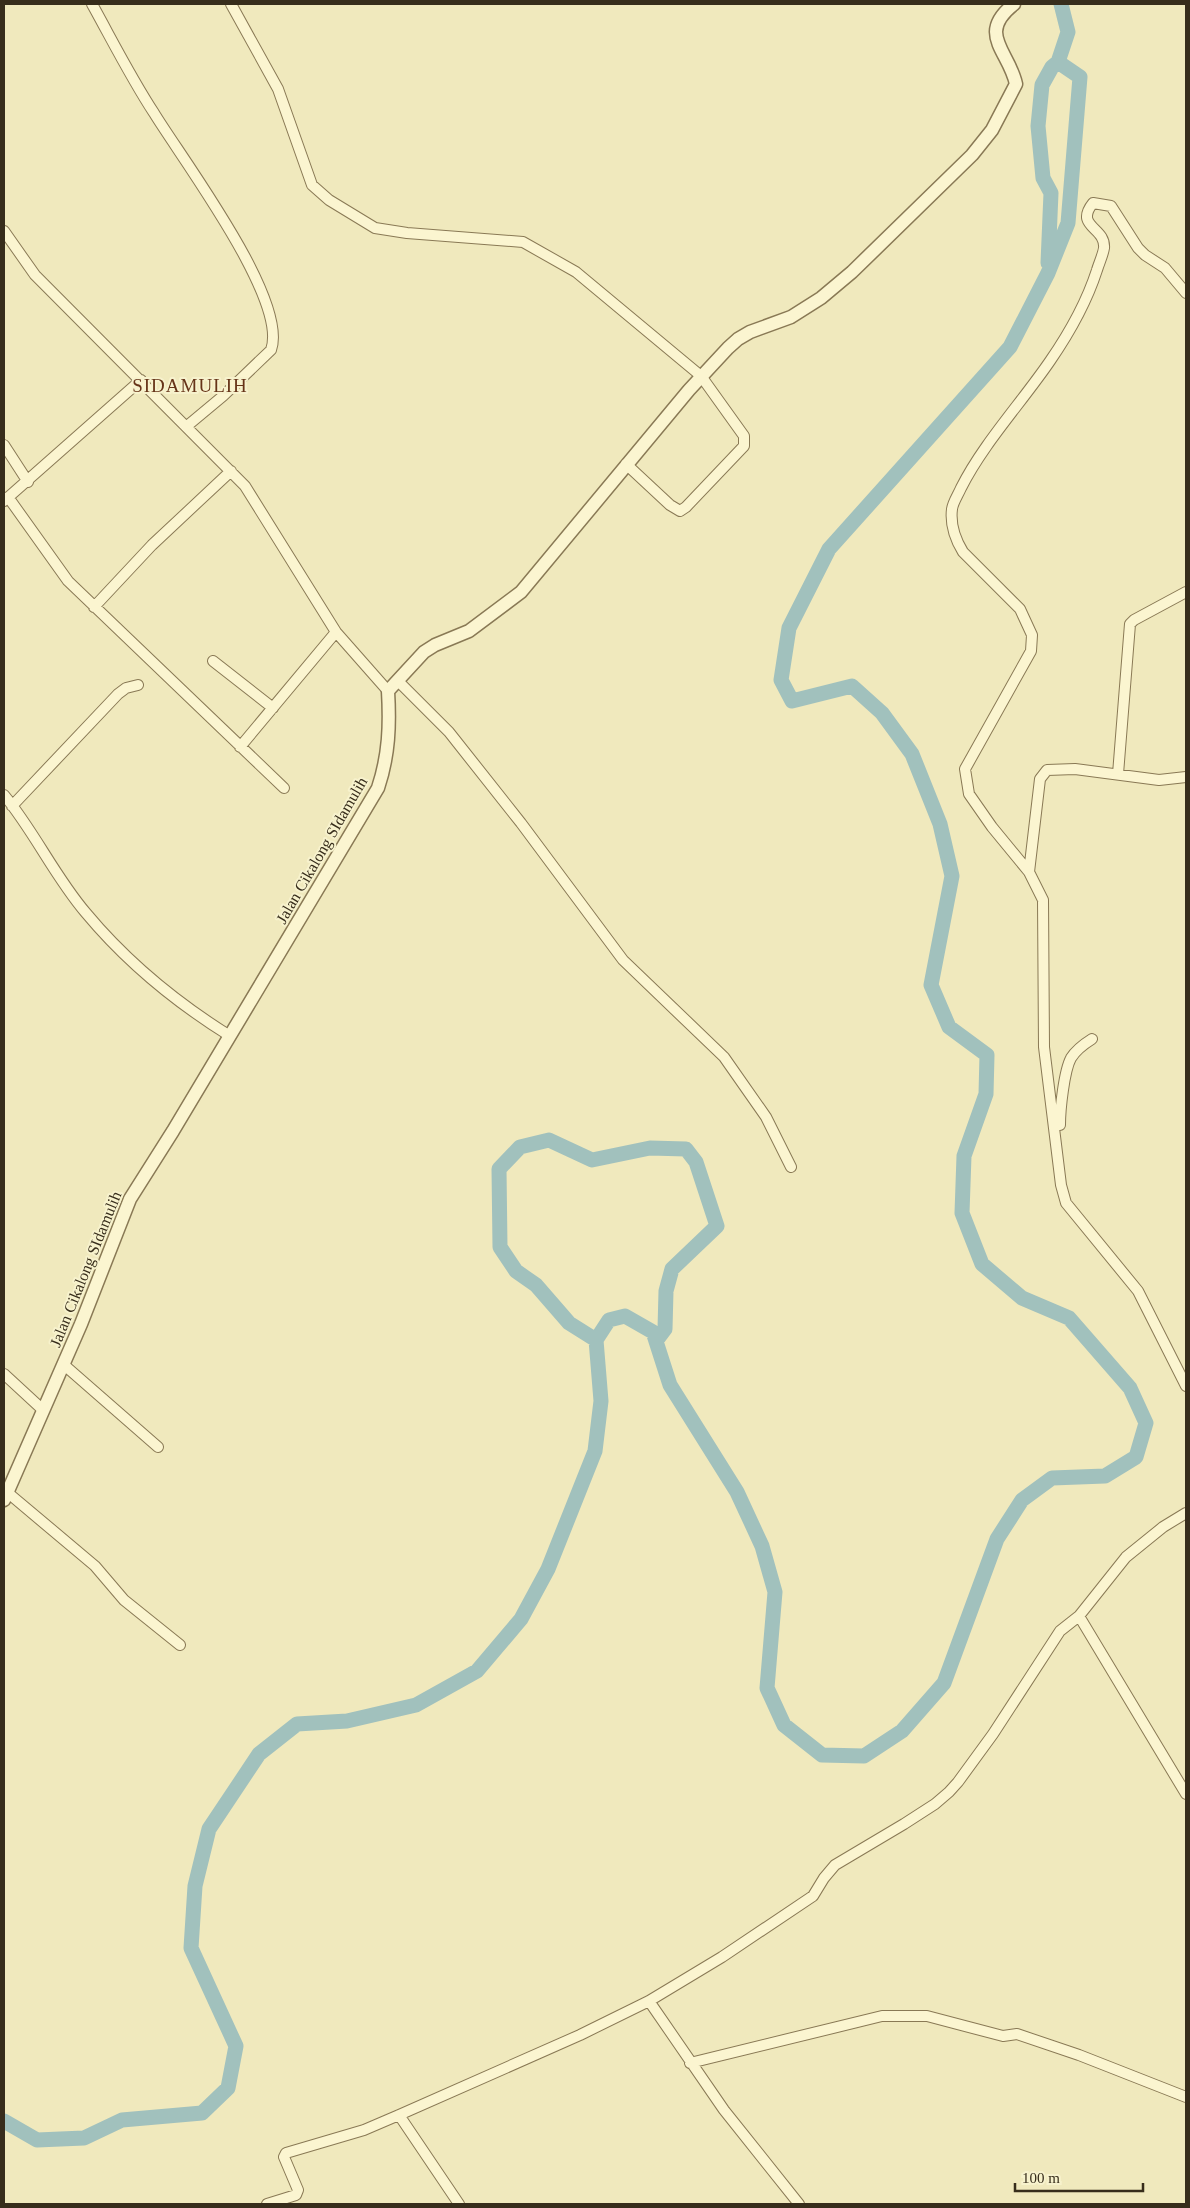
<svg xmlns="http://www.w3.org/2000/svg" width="1190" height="2208" font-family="'Times New Roman',serif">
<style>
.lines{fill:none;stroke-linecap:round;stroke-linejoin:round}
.river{stroke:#a1c1bd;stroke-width:15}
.minor-casing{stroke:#897955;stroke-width:12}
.tertiary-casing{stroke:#897955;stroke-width:15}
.minor{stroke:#fbf5d0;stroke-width:10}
.tertiary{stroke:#fbf5d0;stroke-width:12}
.labels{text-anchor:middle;stroke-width:4;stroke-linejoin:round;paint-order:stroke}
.street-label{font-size:16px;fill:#372d1b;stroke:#f7f2cd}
.quarter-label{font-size:19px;letter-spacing:1px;fill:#663418;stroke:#f7f2cd}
</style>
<rect width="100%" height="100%" fill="#f0e9bd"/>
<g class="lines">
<!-- river -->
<path class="river" d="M1048 263 1051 193 1043 178 1038 126 1042 85 1052 67 1058 62
M596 1340 569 1323 536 1285 516 1271 500 1247 499 1169 520 1147 549 1140 592 1160 650 1148 686 1149 696 1162 717 1226 672 1269 666 1291 665 1329 656 1341
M4 2121 37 2140 84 2138 122 2120 202 2113 228 2088 236 2046 191 1948 195 1886 209 1829 259 1754 297 1724 347 1721 416 1705 477 1671 521 1619 548 1569 595 1451 601 1401 596 1340 609 1320 625 1316 653 1332 670 1385 737 1492 762 1546 775 1592 767 1688 784 1725 822 1755 864 1756 902 1731 944 1683 997 1539 1022 1500 1052 1478 1105 1476 1136 1457 1146 1423 1130 1388 1069 1318 1022 1298 982 1264 962 1213 964 1156 986 1094 987 1055 949 1027 931 985 952 876 940 824 912 754 882 713 852 686 792 701 781 680 789 628 829 549 1010 347 1048 273 1068 223 1080 77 1058 62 1068 32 1061 4"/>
<!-- minor casing -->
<g class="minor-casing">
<path id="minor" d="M92 4C112 40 131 78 154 113 182 159 289 300 271 350L223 396 187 426
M231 4 278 89 312 185 329 200 375 228 407 233 523 242 576 272 701 376 744 436V446L686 507 680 511 670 505 626 464
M4 231 35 275 245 486 336 632 388 691
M1186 293 1165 268 1145 255 1138 248 1111 206 1093 203C1074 227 1106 227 1104 248 1103 255 1099 263 1097 270 1086 304 1070 332 1050 361 1022 402 983 444 961 488 958 495 953 502 952 509 950 525 955 539 963 552L1020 609 1032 635 1031 651 965 769 969 794 992 827 1029 872 1043 900 1044 1047 1061 1185 1066 1203 1138 1291 1186 1386
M4 445 28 482
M8 497 68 581 284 788
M4 501 141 380
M94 607 152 545 231 471
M213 661 273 708
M398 681 449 732 521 823 623 960 724 1057 766 1117 791 1167
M240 747 336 632
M1118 774 1130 624 1134 620 1186 592
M4 795C34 831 55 877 86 913 126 961 177 1003 230 1036
M12 806 118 694 126 688 138 685
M1029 872 1040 779 1047 770 1075 769 1159 780 1186 777
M1060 1125C1060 1110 1064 1071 1071 1058 1076 1050 1084 1044 1092 1039
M63 1364 158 1447
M4 1374 43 1410
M7 1492 95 1566 124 1600 180 1645
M1079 1616 1186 1794
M649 2001 724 2110 799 2204
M690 2063 882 2016H927L1003 2036 1017 2034 1079 2055 1186 2097
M399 2115 459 2204
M267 2204 296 2195 298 2190 284 2157 286 2153 364 2130 399 2115 580 2035 649 2001 722 1957 813 1896 824 1878 835 1865 904 1824 935 1804 949 1792 958 1782 993 1734 1060 1631 1079 1616 1126 1557 1163 1527 1186 1513"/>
</g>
<!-- tertiary casing -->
<g class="tertiary-casing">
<path id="tertiary" d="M4 1500 81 1324 130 1199 173 1131 378 788C389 755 390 725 388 691L424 652 435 645 469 631 521 592 689 390 728 348 738 339 750 332 791 317 821 298 852 272 972 155 992 130 1016 84C1009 51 976 34 1014 4"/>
</g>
<!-- minor -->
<use href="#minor" class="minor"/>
<!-- tertiary -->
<use href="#tertiary" class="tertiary"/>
</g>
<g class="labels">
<!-- street labels -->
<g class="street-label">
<text transform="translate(321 850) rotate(-60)" y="6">Jalan Cikalong SIdamulih</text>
<text transform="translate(85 1269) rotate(-68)" y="6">Jalan Cikalong SIdamulih</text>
</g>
<!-- quarter labels -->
<g class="quarter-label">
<text x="190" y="392">SIDAMULIH</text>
</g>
</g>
<!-- border -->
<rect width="1190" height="2208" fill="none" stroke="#372d1b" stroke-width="10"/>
<!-- scale -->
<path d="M1015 2183v8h128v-8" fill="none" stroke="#372d1b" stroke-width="2.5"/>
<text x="1022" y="2183" font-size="15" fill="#372d1b" stroke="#f7f2cd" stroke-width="4" paint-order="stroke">100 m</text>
</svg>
